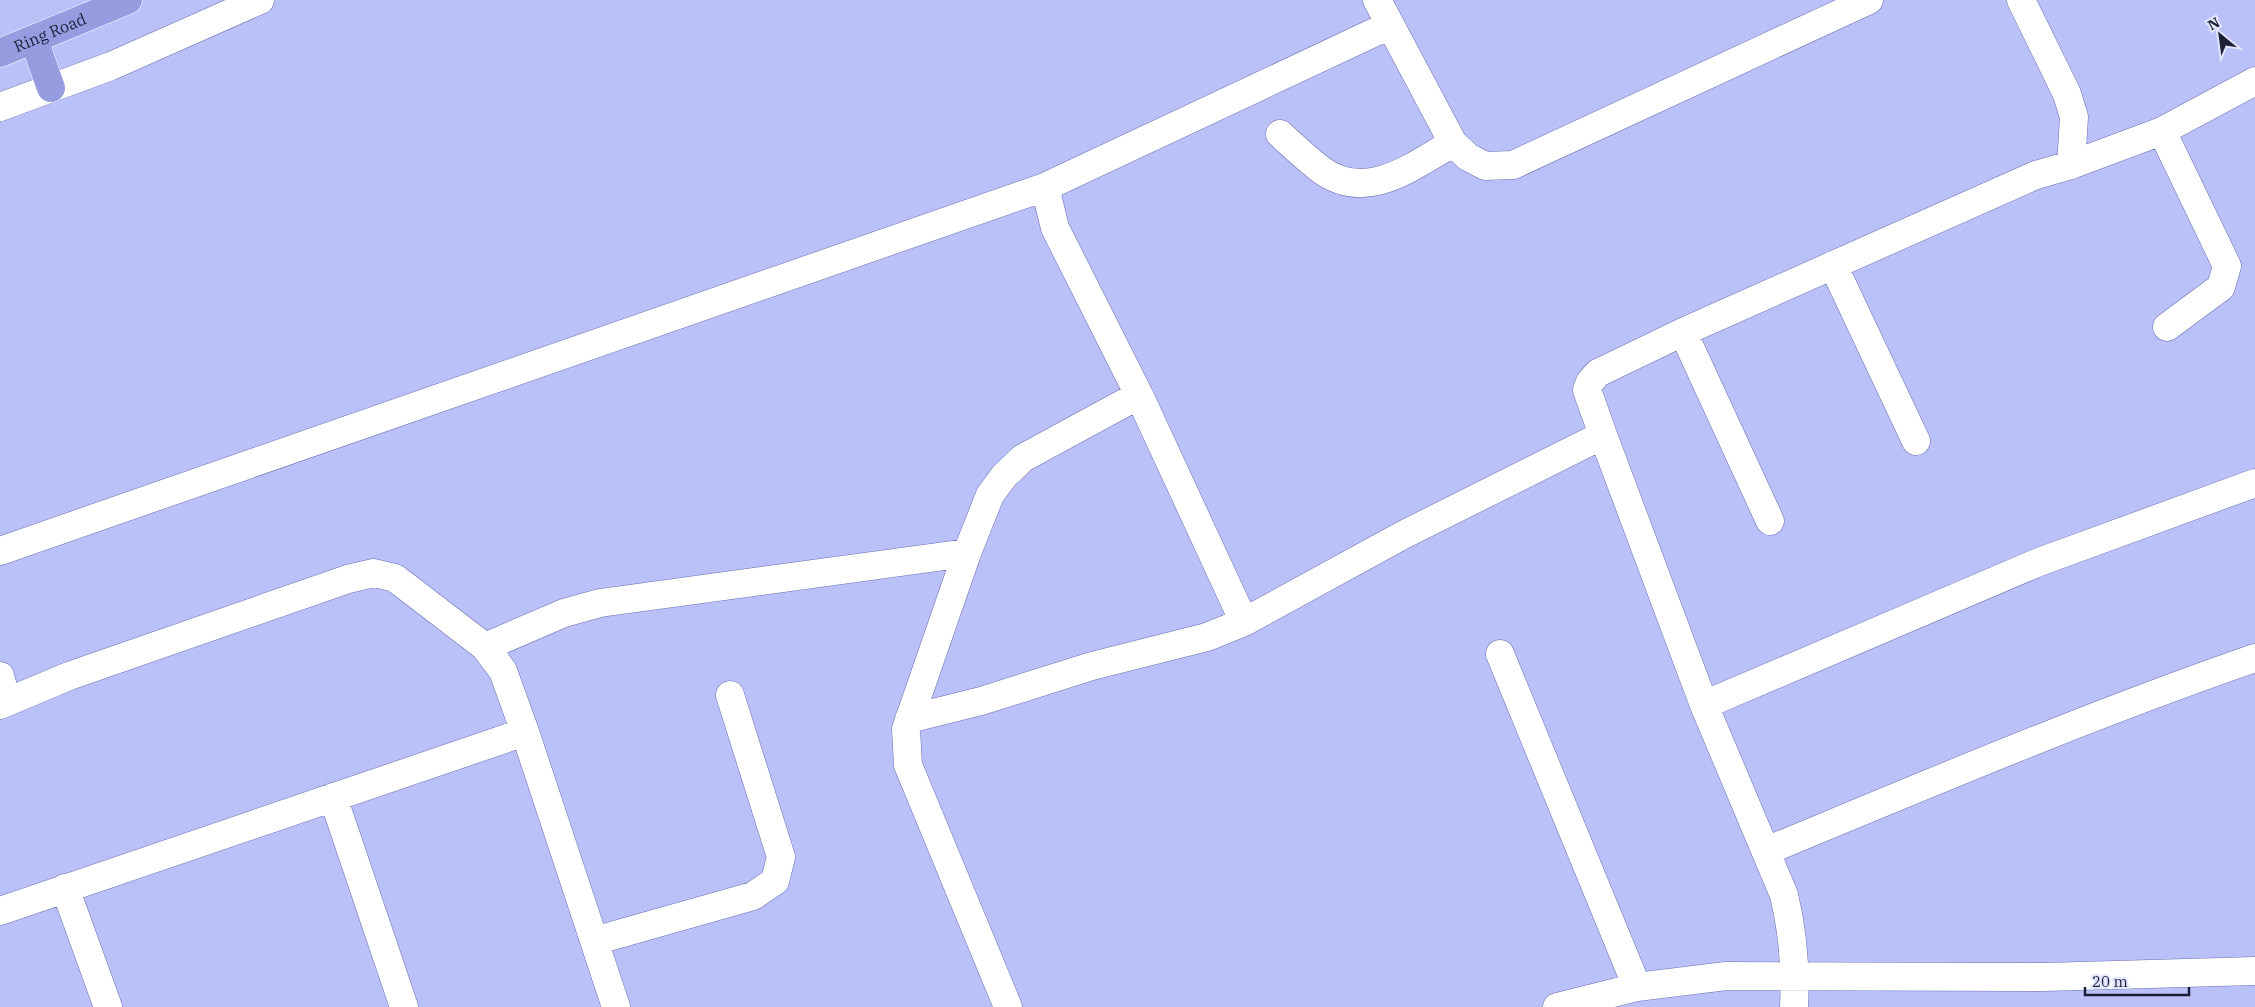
<svg xmlns="http://www.w3.org/2000/svg" width="2255" height="1007" font-family="'IBM Plex Serif',serif">
<style>
.lines{fill:none;stroke-linecap:round;stroke-linejoin:round}
.minor-casing{stroke:#696faf;stroke-width:29}
.tertiary-casing{stroke:#696faf;stroke-width:29}
.trunk-casing{stroke:#fff;stroke-width:29}
.minor{stroke:#fff;stroke-width:28}
.tertiary{stroke:#fff;stroke-width:28}
.trunk{stroke:#969ce0;stroke-width:28}
.labels{text-anchor:middle;stroke-width:4.5;stroke-linejoin:round;paint-order:stroke}
.street-label{font-size:16px;fill:#1d1f39;stroke:#e1e5fb}
</style>
<rect width="100%" height="100%" fill="#bac1f9"/>
<g class="lines">
<!-- minor casing -->
<g class="minor-casing">
<path id="minor" d="M1377 0 1453 143 1468 157 1485 166 1513 165 1869 0
M2021 0 2067 94 2074 117 2071 165
M2162 131 2227 266 2221 287 2167 327
M1280 134C1293 146 1306 158 1320 169 1366 204 1412 166 1453 143
M1045 187 1390 25
M1833 265 1916 441
M1683 332 1770 521
M0 551 1045 187 1055 228 1139 395 1244 622
M485 647 564 613 600 603 967 553
M1500 654 1637 987
M0 676 7 701
M0 705 69 676 348 579 374 573 395 578 485 647 503 671 525 732 616 1007
M1704 705 2039 562 2255 483
M909 719 981 701 1092 666 1207 637 1244 622 1403 535 1603 435
M333 797 404 1007
M1766 851C1928 784 2090 715 2255 658
M65 888 108 1007
M0 911 525 732
M594 941 753 896 775 881 781 857 730 695
M1008 1007 908 765 906 729 967 553 990 495 1004 476 1023 458 1139 395
M1557 1007 1637 987 1726 976 2044 977 2255 971
M1794 1007C1796 969 1793 933 1784 895L1704 705 1603 435 1587 390 1590 382 1598 373 1683 332 2036 175 2071 165 2162 131 2255 81"/>
</g>
<!-- tertiary casing -->
<g class="tertiary-casing">
<path id="tertiary" d="M0 107 111 66 260 0"/>
</g>
<!-- trunk casing -->
<g class="trunk-casing">
<g id="trunk">
<path d="M34 40 51 88"/>
<path id="s1" d="M0 53 128 0"/>
</g>
</g>
<!-- minor -->
<use href="#minor" class="minor"/>
<!-- tertiary -->
<use href="#tertiary" class="tertiary"/>
<!-- trunk -->
<use href="#trunk" class="trunk"/>
</g>
<g class="labels">
<!-- street labels -->
<g class="street-label">
<text dy="6" stroke="none"><textPath href="#s1" startOffset="54">Ring Road</textPath></text>
</g>
</g>
<!-- north arrow -->
<g transform="translate(2220 35) rotate(331)" stroke="#e1e5fb" stroke-width="4" paint-order="stroke">
<path d="M0-4L9 19L0 12L-9 19Z" fill="#1d1f39"/>
<text y="-8" font-size="14" font-weight="bold" text-anchor="middle" fill="#1d1f39">N</text>
</g>
<!-- scale -->
<path d="M2085 987v8h104v-8" fill="none" stroke="#1d1f39" stroke-width="2.5"/>
<text x="2092" y="987" font-size="15" fill="#1d1f39" stroke="#e1e5fb" stroke-width="4" paint-order="stroke">20 m</text>
</svg>
